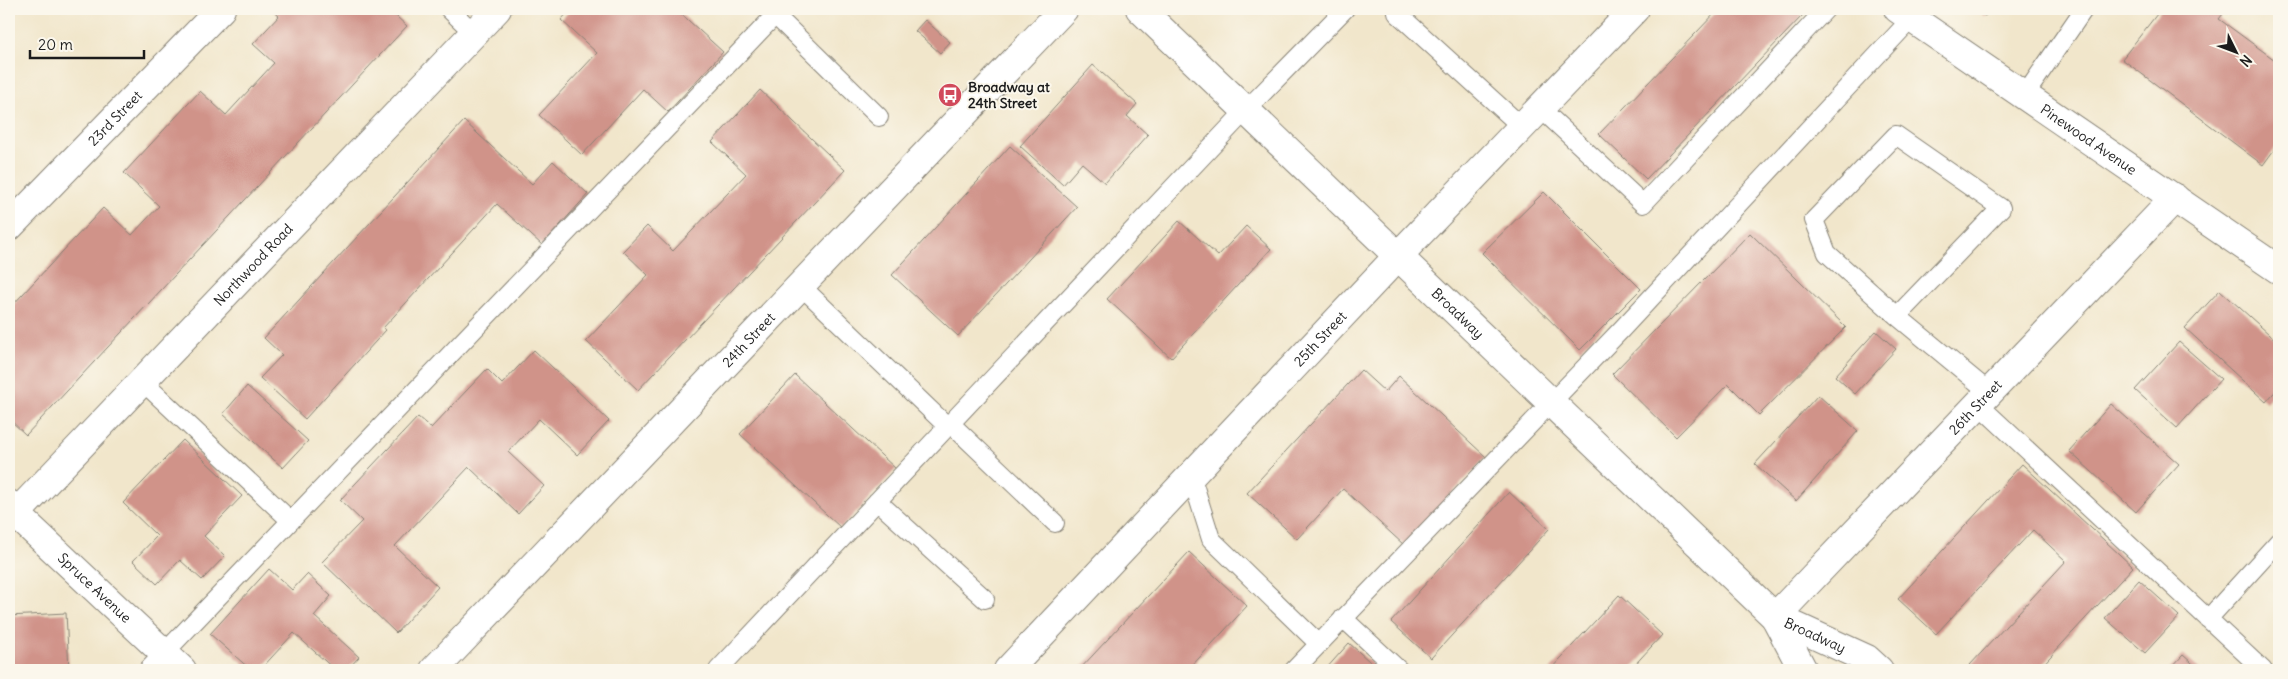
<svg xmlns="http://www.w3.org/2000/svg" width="2288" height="679" font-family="Delius,sans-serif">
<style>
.building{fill:#d09389}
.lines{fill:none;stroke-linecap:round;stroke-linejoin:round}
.lane-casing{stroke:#868174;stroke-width:20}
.street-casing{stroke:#868174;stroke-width:30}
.secondary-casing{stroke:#868174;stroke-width:30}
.primary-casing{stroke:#868174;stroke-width:30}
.lane{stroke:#fff;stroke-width:18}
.street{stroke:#fff;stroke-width:28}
.secondary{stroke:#fff;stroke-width:28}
.primary{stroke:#fff;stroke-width:28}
.labels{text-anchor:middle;stroke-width:4;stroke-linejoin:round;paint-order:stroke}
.poi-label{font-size:14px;font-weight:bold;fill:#1c1c1c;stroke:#fbf7ec;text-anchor:start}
.street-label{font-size:14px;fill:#1c1c1c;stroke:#fbf7ec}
</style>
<rect width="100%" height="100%" fill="#fbf7ec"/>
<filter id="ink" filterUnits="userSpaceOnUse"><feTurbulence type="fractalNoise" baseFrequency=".02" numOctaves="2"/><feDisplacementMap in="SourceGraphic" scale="10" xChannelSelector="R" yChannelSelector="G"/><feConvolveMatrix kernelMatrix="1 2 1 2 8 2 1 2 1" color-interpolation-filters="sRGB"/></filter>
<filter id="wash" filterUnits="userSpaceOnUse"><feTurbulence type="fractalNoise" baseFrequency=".0096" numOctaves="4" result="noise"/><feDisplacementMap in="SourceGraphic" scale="20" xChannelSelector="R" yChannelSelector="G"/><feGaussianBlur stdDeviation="1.12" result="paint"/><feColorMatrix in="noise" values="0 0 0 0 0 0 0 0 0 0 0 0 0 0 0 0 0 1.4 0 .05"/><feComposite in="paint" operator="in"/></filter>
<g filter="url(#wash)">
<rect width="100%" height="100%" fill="#f1e6cb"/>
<g id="blocks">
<!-- building -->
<path class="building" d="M271 9H388L407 26 26 435 9 419V309L103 208 132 235 159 206 124 173 200 91 226 115 274 63 253 44 279 16Z
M571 9H676L723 52 668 112 643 89 582 155 539 115 597 53 561 20Z
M1719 9H1797L1803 15 1646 179 1599 134Z
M1975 9H1991L1985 16Z
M2161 9H2227L2219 19 2275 60 2279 54V143L2263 165 2122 59Z
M925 20 950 42 940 53 915 31Z
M1093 65 1137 104 1127 116 1148 135 1105 183 1082 163 1063 185 1020 146Z
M760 90 845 170 638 390 586 341 648 275 623 251 647 226 673 251 746 174 712 142Z
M464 121 532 184 553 161 588 194 542 245 497 204 383 328 386 330 305 419 260 378 282 355 264 338Z
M1010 146 1077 207 958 336 892 275Z
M1544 192 1641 289 1580 350 1482 253Z
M1179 221 1218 256 1246 226 1271 249 1171 358 1107 299Z
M1750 233 1846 327 1759 415 1728 384 1676 437 1612 374Z
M2220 290 2279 343V387L2266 402 2185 328Z
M1876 331 1896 349 1855 394 1835 376Z
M2179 342 2221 379 2177 428 2135 390Z
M534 350 609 421 577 455 539 419 508 452 544 486 518 514 469 467 395 546 438 587 396 633 322 562 362 521 340 500 418 417 431 428 487 369 502 384Z
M1361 370 1385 392 1399 376 1486 457 1404 545 1343 489 1297 539 1247 493Z
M795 375 896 469 841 528 740 434Z
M247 386 308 441 283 468 223 414Z
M1818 395 1858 431 1796 501 1755 464Z
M2111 404 2179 464 2136 512 2069 451Z
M183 440 242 496 204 536 225 556 202 580 180 560 157 584 133 561 157 536 123 503Z
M2022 464 2133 567 2038 670H1975L1970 665 2066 561 2033 530 1936 634 1898 599Z
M1509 492 1549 529 1431 658 1391 622Z
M1189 552 1247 606 1188 670H1079Z
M269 569 292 590 307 574 331 596 314 616 359 657 347 670H335L294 633 260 670H251L210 634Z
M2139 580 2179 616 2145 653 2105 618Z
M1619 595 1662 635 1630 670H1550Z
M66 613 69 670H9V616Z
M1349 643 1379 670H1325Z
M2183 655 2200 670H2169Z"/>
</g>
</g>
<g filter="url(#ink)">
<use href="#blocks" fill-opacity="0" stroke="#868174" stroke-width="1"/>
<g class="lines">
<!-- lane casing -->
<g class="lane-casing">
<path id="lane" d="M449 9 474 33
M1397 13 1522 127
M775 15 879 117
M2025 95 2084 9
M1540 108 1643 204 1826 9
M801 286 947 426
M1897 316 1827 253 1814 220 1896 135 2001 208 1897 316 1989 392
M142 381 291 521
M1978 404 2263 670
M950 423 1055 523
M1191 475 1211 539 1319 644
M877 501 985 599
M1343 618 1399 670
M2208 619 2279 541
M148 670 781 9
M718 670 1246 110 1345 9
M1294 670 1620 331 1912 18"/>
</g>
<!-- street casing -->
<g class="street-casing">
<g id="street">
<path id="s1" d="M1898 9 2279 270"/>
<path id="s2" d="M9 227 221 9"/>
<path id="s3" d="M9 504 16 514 182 670"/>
<path id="s4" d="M9 521 497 9"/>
<path id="s5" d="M1775 617 2175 198"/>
</g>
</g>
<!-- secondary casing -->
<g class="secondary-casing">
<path id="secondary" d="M1398 256 1635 9"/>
</g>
<!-- primary casing -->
<g class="primary-casing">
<g id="primary">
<path id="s6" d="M1140 9 1775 617 1803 670"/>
<path id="s7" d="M1775 617 1867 659 1879 670"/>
<path id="s8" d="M434 670 1064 9"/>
<path id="s9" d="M1008 670 1398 256"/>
</g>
</g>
<!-- lane -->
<use href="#lane" class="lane"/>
<!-- street -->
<use href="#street" class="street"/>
<!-- secondary -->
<use href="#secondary" class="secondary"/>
<!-- primary -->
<use href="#primary" class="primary"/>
</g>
</g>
<!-- icons -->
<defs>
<g id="bus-disc" transform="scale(1.25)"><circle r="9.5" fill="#d1495b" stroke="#fbf7ec"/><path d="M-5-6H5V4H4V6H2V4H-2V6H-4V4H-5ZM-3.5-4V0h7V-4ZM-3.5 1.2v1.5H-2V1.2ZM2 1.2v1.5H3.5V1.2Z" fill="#fff"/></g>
</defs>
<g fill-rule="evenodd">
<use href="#bus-disc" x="950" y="95"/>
</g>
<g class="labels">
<!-- poi labels -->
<g class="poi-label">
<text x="968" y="92">Broadway at<tspan x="968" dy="16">24th Street</tspan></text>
</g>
<!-- street labels -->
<g class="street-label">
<text dy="5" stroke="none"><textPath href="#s2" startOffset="152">23rd Street</textPath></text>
<text dy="5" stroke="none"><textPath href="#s1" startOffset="231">Pinewood Avenue</textPath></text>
<text dy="5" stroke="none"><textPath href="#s4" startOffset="354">Northwood Road</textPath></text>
<text dy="5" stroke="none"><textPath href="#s6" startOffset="440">Broadway</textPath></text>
<text dy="5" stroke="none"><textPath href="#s9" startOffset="455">25th Street</textPath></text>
<text dy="5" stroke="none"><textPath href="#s8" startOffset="456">24th Street</textPath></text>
<text dy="5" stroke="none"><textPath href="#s5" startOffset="290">26th Street</textPath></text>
<text dy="5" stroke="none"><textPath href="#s3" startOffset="120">Spruce Avenue</textPath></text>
<text dy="5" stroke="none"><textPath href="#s7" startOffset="44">Broadway</textPath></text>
</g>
</g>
<!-- margin -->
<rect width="2288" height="679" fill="none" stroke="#fbf7ec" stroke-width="30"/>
<!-- north arrow -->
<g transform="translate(2236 52) rotate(132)" stroke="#fbf7ec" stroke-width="4" paint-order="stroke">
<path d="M0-4L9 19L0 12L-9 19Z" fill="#1c1c1c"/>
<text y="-8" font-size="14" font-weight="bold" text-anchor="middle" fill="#1c1c1c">N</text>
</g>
<!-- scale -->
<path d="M30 50v8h114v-8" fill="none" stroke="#1c1c1c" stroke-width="2.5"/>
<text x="38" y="50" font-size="15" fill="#1c1c1c" stroke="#fbf7ec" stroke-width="4" paint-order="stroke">20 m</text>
</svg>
